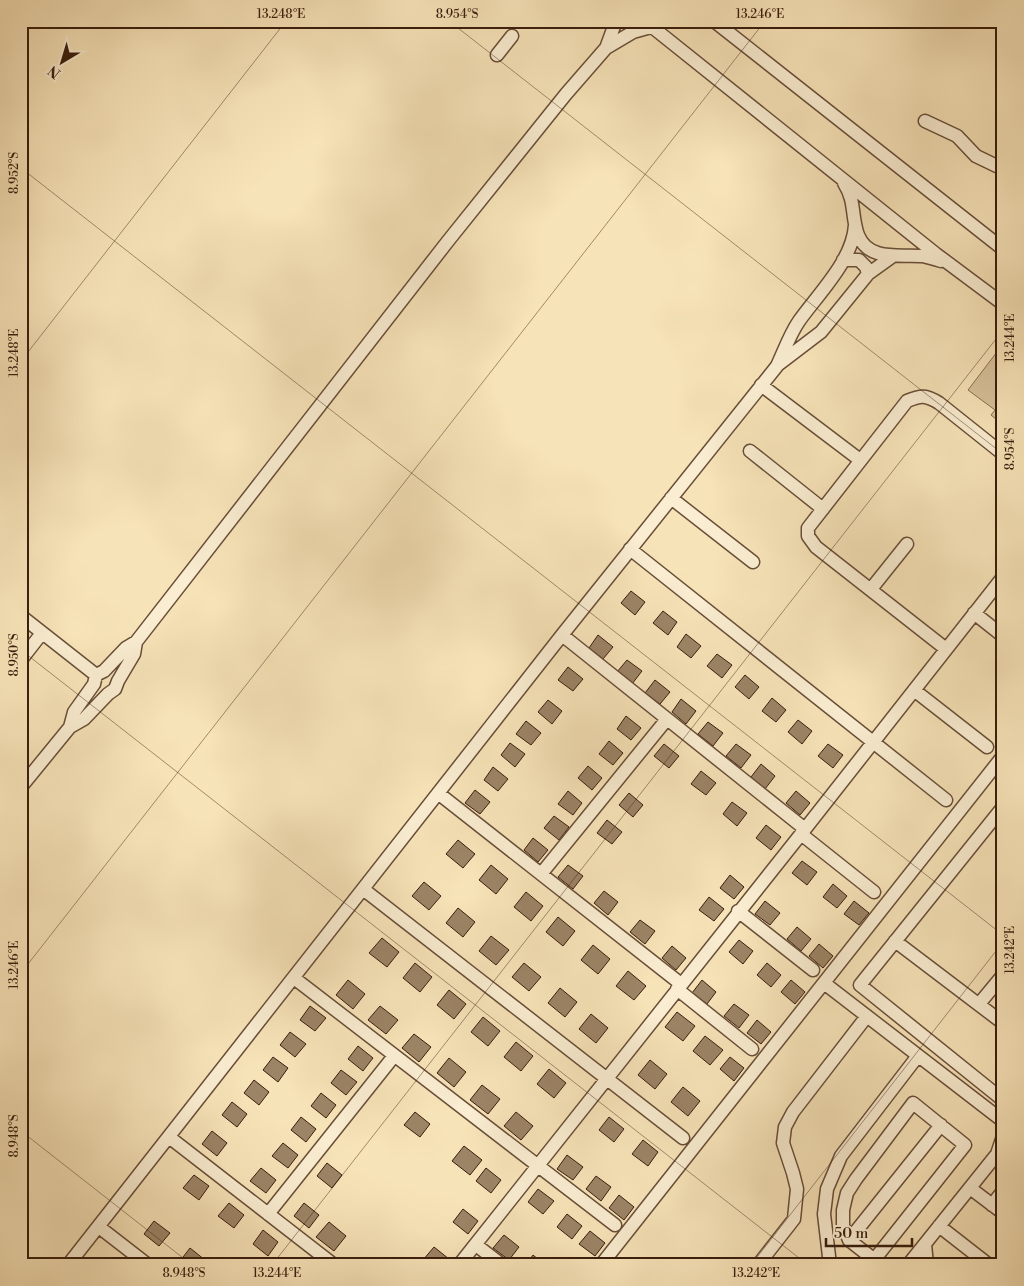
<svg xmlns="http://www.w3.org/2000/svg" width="1024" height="1286" font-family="'Libre Bodoni',serif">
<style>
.green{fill:#d7c19b;stroke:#886f54}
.building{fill:#9c8466;stroke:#391d0d}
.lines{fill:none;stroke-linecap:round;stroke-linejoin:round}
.minor-casing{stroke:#684e38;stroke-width:15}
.minor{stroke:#faedd1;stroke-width:12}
.ticks{fill:none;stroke:#391d0d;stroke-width:1;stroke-opacity:0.45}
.neatline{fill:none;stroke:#391d0d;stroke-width:2}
.ticks-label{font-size:12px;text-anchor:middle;fill:#391d0d}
</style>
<rect width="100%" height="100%" fill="#f7e3b8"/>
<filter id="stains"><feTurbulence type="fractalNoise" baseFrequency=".004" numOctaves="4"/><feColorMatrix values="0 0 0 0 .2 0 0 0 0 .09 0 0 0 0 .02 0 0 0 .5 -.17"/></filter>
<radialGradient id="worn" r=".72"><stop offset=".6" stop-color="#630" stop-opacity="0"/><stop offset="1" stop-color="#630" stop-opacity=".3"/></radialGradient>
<!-- green -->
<path class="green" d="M1003 344V425L991 415 995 410 968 390Z"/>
<!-- building -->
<path class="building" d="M631 591 645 602 635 615 621 603Z
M663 611 677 622 668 635 653 623Z
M686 634 701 646 691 658 677 647Z
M598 635 613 647 603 659 589 648Z
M717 654 732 665 722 678 707 666Z
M627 660 642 671 632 684 617 672Z
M568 667 583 679 573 691 558 680Z
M745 675 759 687 749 699 735 687Z
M655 680 670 692 660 704 645 693Z
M772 698 786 710 776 722 762 711Z
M681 699 696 711 686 724 672 712Z
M548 700 562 711 552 724 538 712Z
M626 716 641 728 631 740 617 729Z
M798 720 812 731 802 744 788 732Z
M526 721 541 733 531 745 516 734Z
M708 722 723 733 713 746 698 734Z
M609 741 623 753 613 765 599 754Z
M510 743 525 754 515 767 501 755Z
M664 744 679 756 669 768 654 756Z
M736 744 751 755 741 768 726 756Z
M828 744 843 755 833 768 818 756Z
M761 764 775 776 765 789 751 777Z
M588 766 602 778 592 790 578 778Z
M493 767 508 779 498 791 484 780Z
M701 771 716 783 706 795 691 784Z
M475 790 490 802 480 814 465 803Z
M568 791 582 803 573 815 558 804Z
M796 791 810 803 800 815 786 803Z
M629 793 643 805 633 817 619 805Z
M732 802 747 813 737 826 723 814Z
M554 816 569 827 559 840 544 828Z
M607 820 622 832 612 844 597 833Z
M766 825 781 837 771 850 756 838Z
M533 838 548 850 538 862 524 850Z
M458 840 475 854 463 868 446 854Z
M802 861 817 872 807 885 792 873Z
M491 865 508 879 496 894 479 880Z
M568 865 583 876 573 889 558 877Z
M730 875 744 887 734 899 720 888Z
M424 882 441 896 429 910 412 896Z
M833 884 847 896 837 908 823 897Z
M604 891 618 902 608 915 594 903Z
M526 892 543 906 531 921 514 907Z
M709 897 724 909 714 921 699 910Z
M765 901 780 913 770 925 755 914Z
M854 901 869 913 859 925 844 914Z
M458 908 475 922 463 937 446 923Z
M558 917 575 931 563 946 546 932Z
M640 920 655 931 645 944 630 932Z
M797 927 811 939 801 951 787 939Z
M491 936 509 950 496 965 479 951Z
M382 938 399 952 387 967 369 953Z
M739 940 753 951 743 964 729 952Z
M819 944 833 956 823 968 809 956Z
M593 945 610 959 598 974 581 960Z
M672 946 686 958 676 970 662 958Z
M415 963 432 977 420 992 403 978Z
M524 963 541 977 529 991 512 977Z
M767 963 781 975 771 987 757 975Z
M628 971 646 986 634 1000 616 986Z
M348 980 365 994 353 1009 336 995Z
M702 980 716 992 707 1004 692 993Z
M791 980 805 992 795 1004 781 992Z
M560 988 577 1002 565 1017 548 1003Z
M449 990 466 1004 454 1019 437 1005Z
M734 1004 749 1015 739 1028 724 1016Z
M310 1006 326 1018 315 1031 300 1020Z
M380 1006 398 1020 386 1034 368 1020Z
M677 1012 695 1026 683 1041 665 1027Z
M591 1014 608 1028 596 1043 579 1029Z
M483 1017 500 1031 488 1046 471 1032Z
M757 1020 771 1032 761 1044 747 1033Z
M290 1032 306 1044 295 1057 280 1045Z
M414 1034 431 1047 419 1062 402 1048Z
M705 1036 723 1050 710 1065 693 1051Z
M516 1042 533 1056 521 1071 504 1057Z
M358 1046 373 1058 363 1071 348 1059Z
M273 1057 288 1068 278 1082 263 1070Z
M730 1057 744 1068 734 1081 720 1069Z
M449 1058 466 1072 454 1087 437 1073Z
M650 1060 667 1074 655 1089 638 1075Z
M549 1069 566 1083 554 1098 537 1084Z
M341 1070 357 1082 346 1095 331 1083Z
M254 1080 269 1092 259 1105 244 1093Z
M482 1085 500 1099 488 1114 470 1100Z
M683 1087 700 1101 688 1116 671 1102Z
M321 1093 336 1105 326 1118 311 1106Z
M232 1102 247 1114 237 1127 222 1115Z
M415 1112 430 1124 420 1137 404 1125Z
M516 1112 533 1126 521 1140 504 1126Z
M301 1117 316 1129 306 1142 291 1130Z
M609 1117 624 1129 614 1142 599 1130Z
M212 1131 227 1143 217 1156 202 1144Z
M643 1140 658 1152 648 1166 632 1154Z
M283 1143 298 1155 288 1168 272 1156Z
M464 1146 482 1160 470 1175 452 1161Z
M567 1155 583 1167 573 1180 557 1169Z
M327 1163 342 1175 332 1188 317 1176Z
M261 1168 276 1180 266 1193 250 1181Z
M486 1168 501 1180 491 1193 476 1181Z
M194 1175 209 1186 199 1200 183 1188Z
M596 1176 611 1187 601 1201 586 1189Z
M538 1189 554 1201 543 1214 528 1202Z
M619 1195 634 1207 624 1220 609 1208Z
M229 1203 244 1215 234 1228 218 1216Z
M304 1203 319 1215 309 1228 294 1216Z
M463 1209 478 1221 468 1234 453 1222Z
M567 1214 582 1226 572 1239 557 1227Z
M154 1221 170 1233 159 1246 144 1234Z
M329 1222 346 1236 334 1251 316 1237Z
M263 1230 278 1242 268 1256 253 1244Z
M590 1231 605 1243 595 1256 579 1244Z
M504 1235 519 1247 509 1260 493 1248Z
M434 1247 449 1259 444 1265H429L423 1260Z
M190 1248 205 1260 202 1265H184L180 1261Z
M533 1255 545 1265H526Z
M297 1258 306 1265H291Z
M375 1258 383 1265H370Z"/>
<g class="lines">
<!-- minor casing -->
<g class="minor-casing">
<path id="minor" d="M714 21 1003 249
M646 22 936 254 1003 304
M606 48 616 21
M497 55 512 36
M925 121 957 136 976 156 1003 169
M844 183C856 202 851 216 858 235 869 262 900 254 923 256 929 257 935 259 941 261
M843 260H859L866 267 868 274
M779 364 821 332 868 274 893 256
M761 385 860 460
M750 451 823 509
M671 498 753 562
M630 549 946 800
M871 589 907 544
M974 613 1003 636
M21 616 96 675
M562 635 805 829
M946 649 816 547 808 536V528L907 401C921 395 926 395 939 403L1003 454
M21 660 42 633
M914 690 987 747
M70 727 84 719 108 694 115 689 118 681 134 654 136 642
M21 787 70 727 74 712 94 684 96 675 104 671 126 648 136 642 448 241 566 94 606 48 633 32 651 27
M438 793 681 984
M1003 807 860 985 1003 1100
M801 834 874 892
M541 874 667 719
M363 889 683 1138
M738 911 813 970
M895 941 1003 1023
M294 978 615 1225
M824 983 1003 1121
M677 989 752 1049
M979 1004 1003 975
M169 1137 334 1265
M997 1154 1003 1136
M970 1188 1003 1213
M992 1205 1003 1191
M268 1214 394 1056
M939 1226 989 1265
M99 1227 148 1265
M849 1240 941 1125
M925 1244 927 1265
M476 1245 502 1265
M874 1260 965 1145 913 1103 856 1179 847 1193 843 1210V1226L849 1240 881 1265
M68 1265 562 635 777 366C784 351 790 334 799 321 819 293 853 260 855 225
M459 1265 805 829 1003 577
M601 1265 1003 756
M758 1265 794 1219 797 1189 793 1173 783 1143 785 1127 793 1112 867 1016
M830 1265 824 1214 827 1189 841 1156 917 1057
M908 1265 997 1154 1003 1149"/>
</g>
<!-- minor -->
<use href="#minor" class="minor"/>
</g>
<!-- ticks -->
<path class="ticks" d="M449 21 1003 454M21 168 1003 935M21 361 286 21M21 650 808 1265M21 973 765 21M21 1131 192 1265M272 1265 1003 330M751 1265 1003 942"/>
<!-- margin -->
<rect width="1024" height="1286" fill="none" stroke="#f7e3b8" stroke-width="55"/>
<!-- north arrow -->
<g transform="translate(62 62) rotate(218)" stroke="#faedd1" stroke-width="4" paint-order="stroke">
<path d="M0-4L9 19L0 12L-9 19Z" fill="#391d0d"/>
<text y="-8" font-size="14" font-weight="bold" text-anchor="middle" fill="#391d0d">N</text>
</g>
<!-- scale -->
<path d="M826 1238v8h86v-8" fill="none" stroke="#391d0d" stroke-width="2.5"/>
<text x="834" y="1238" font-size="15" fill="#391d0d" stroke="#faedd1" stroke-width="4" paint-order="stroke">50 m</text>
<rect x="28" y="28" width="968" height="1230" class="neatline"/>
<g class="ticks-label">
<text x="281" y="18">13.248°E</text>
<text x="457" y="18">8.954°S</text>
<text x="760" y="18">13.246°E</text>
<text transform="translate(14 173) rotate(-90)" y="4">8.952°S</text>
<text transform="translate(1010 338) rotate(-90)" y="4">13.244°E</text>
<text transform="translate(14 353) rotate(-90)" y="4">13.248°E</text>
<text transform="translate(1010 449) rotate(-90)" y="4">8.954°S</text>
<text transform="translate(14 655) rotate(-90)" y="4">8.950°S</text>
<text transform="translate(1010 950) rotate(-90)" y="4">13.242°E</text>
<text transform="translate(14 965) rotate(-90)" y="4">13.246°E</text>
<text transform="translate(14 1136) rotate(-90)" y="4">8.948°S</text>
<text x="184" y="1277">8.948°S</text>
<text x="277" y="1277">13.244°E</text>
<text x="756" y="1277">13.242°E</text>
</g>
<rect width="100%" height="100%" filter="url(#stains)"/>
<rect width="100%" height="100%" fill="url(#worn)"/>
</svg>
